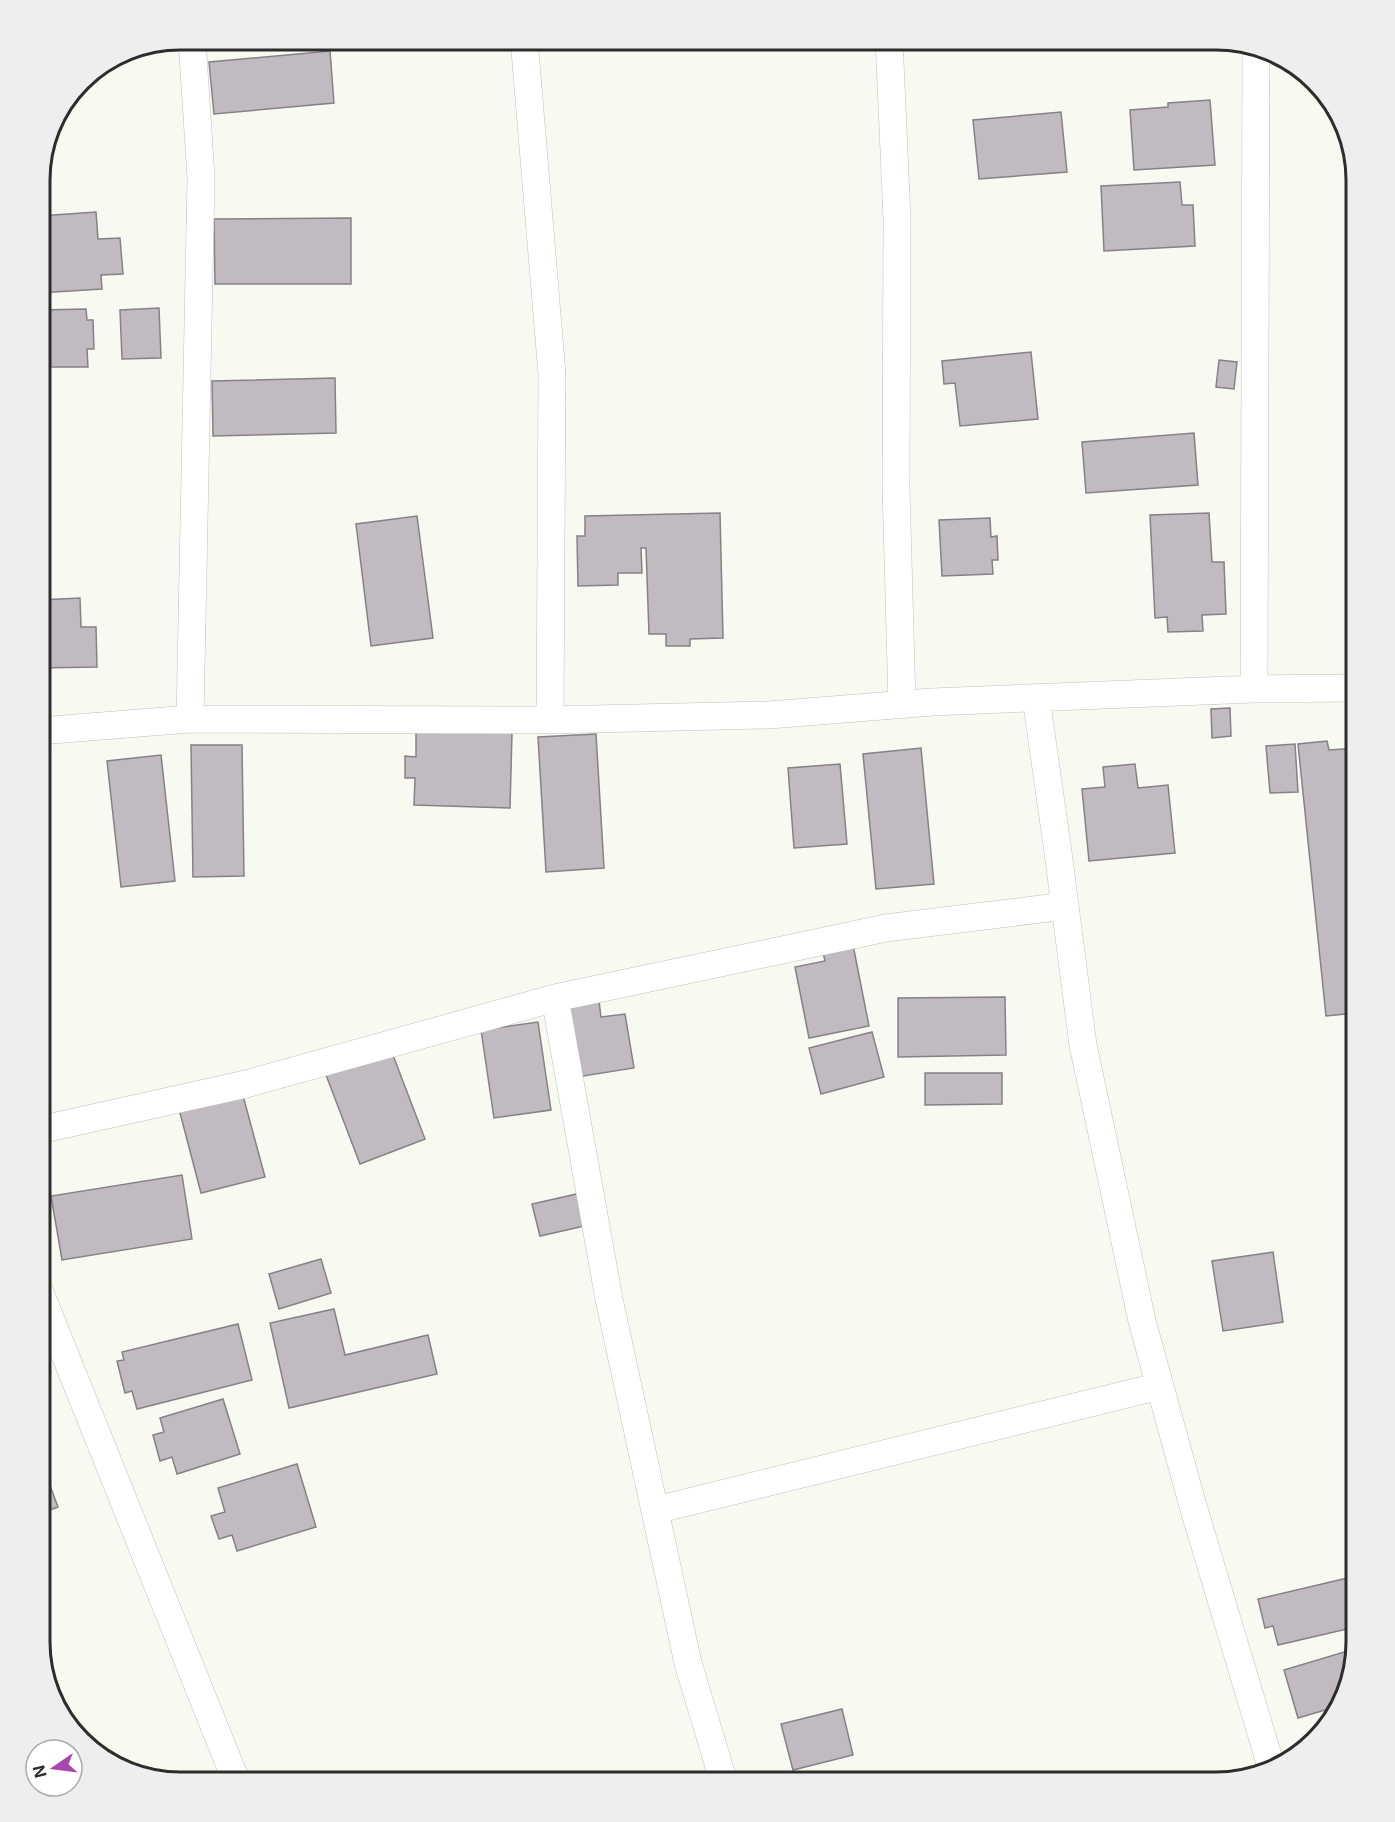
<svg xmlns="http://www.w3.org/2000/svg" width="1395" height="1822" font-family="Inter,sans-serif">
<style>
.building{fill:#c1bbc1;stroke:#868186;stroke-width:1.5}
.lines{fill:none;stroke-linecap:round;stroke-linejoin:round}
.minor-casing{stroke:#bfc1ba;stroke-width:28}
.minor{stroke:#fff;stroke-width:27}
.rim{fill:none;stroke:#2d2d2b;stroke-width:3}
</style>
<rect width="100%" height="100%" fill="#f8faf2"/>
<!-- building -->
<path class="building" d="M330 51 334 103 214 114 209 62Z
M1210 100 1215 165 1134 170 1130 110 1168 107V103Z
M1061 112 1067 172 979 179 973 120Z
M1180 182 1182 205H1193L1195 246 1104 251 1101 186Z
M96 212 98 239 120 238 123 274 101 275 102 289 39 293V216Z
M351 218V284H215L214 219Z
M159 308 161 358 122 359 120 310Z
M86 309 87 320H93L94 349H87L88 367H39V310Z
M1031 352 1038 419 960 426 955 383 944 384 942 361Z
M1219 360 1237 362 1234 389 1216 387Z
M335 378 336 433 213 436 212 381Z
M1194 433 1198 485 1086 493 1082 442Z
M720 513 723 638 690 639V646H666V634H649L646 548H641L642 573H618V585L578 586 577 536H585V516Z
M1209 513 1212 562H1224L1226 614 1202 615 1203 631 1168 632 1167 617 1155 618 1150 515Z
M417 516 433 638 371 646 356 524Z
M990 518 991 537 997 536 998 560H992L993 574 942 576 939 520Z
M80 598 81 627H96L97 667 39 668V600Z
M1230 708 1231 736 1212 738 1211 709Z
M416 730 512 733 510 808 414 805 415 778H405V756L416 757Z
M596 734 604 868 546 872 538 737Z
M1327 741 1329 750 1356 748V1013L1326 1016 1298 744Z
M1295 744 1298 792 1270 793 1266 746Z
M191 745H242L244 876 193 877Z
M921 748 934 884 876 889 863 754Z
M161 755 175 881 121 887 107 761Z
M840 764 847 844 794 848 788 768Z
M1135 764 1138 788 1168 785 1175 853 1089 861 1082 789 1105 787 1103 767Z
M853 945 869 1026 809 1038 795 967 825 961 823 952Z
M1005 997 1006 1055 898 1057V998Z
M599 1001 601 1017 625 1014 634 1068 577 1077 566 1006Z
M538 1022 551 1110 494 1118 481 1030Z
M872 1032 884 1077 821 1094 809 1048Z
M391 1050 425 1139 360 1164 326 1075Z
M925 1073H1002V1104L925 1105Z
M242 1092 265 1177 201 1193 179 1109Z
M182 1175 192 1239 62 1260 51 1196Z
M581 1193 589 1225 540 1236 532 1204Z
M1273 1252 1283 1322 1223 1331 1212 1261Z
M321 1259 331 1293 279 1309 269 1274Z
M334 1309 345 1355 428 1335 437 1374 289 1408 270 1323Z
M238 1324 252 1380 137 1409 132 1391 125 1393 117 1361 124 1360 122 1352Z
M223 1399 240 1454 177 1474 172 1457 160 1461 153 1435 164 1432 160 1418Z
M39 1456 58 1507 39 1514Z
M297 1464 316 1527 237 1551 232 1535 219 1539 211 1516 225 1512 218 1488Z
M1356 1576V1627L1278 1645 1273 1626 1265 1628 1258 1599Z
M1354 1649 1339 1706 1298 1718 1284 1670Z
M842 1709 853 1755 793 1770 781 1724Z"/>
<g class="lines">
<!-- minor casing -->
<g class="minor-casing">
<path id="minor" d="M524 39 552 374 550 720
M889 39 897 219 896 486 902 704
M1254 689 1256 49
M1036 698 1058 852 1083 1045 1142 1321 1193 1506 1271 1766
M190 719 201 178 192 39
M39 731 190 719 550 720 769 715 932 702 1254 689 1356 688
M555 998 609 1299 688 1663 724 1783
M39 1130 246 1084 555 998 886 928 1065 906
M39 1290 237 1783
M656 1510 1160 1386"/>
</g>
<!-- minor -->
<use href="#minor" class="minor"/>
</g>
<!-- crop -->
<path d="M0 0H1395V1822H0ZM180 50H1216A130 130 0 0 1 1346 180V1642A130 130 0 0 1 1216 1772H180A130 130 0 0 1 50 1642V180A130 130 0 0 1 180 50Z" fill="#eee" fill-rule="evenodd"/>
<path class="rim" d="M180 50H1216A130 130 0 0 1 1346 180V1642A130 130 0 0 1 1216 1772H180A130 130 0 0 1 50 1642V180A130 130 0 0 1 180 50Z"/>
<!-- north arrow -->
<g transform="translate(54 1768) rotate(256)"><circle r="28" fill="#ffffff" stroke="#ababaa" stroke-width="1.5"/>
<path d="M0-4.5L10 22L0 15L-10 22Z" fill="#a746ae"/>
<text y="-9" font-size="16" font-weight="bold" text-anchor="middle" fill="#2d2d2b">N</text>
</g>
</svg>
